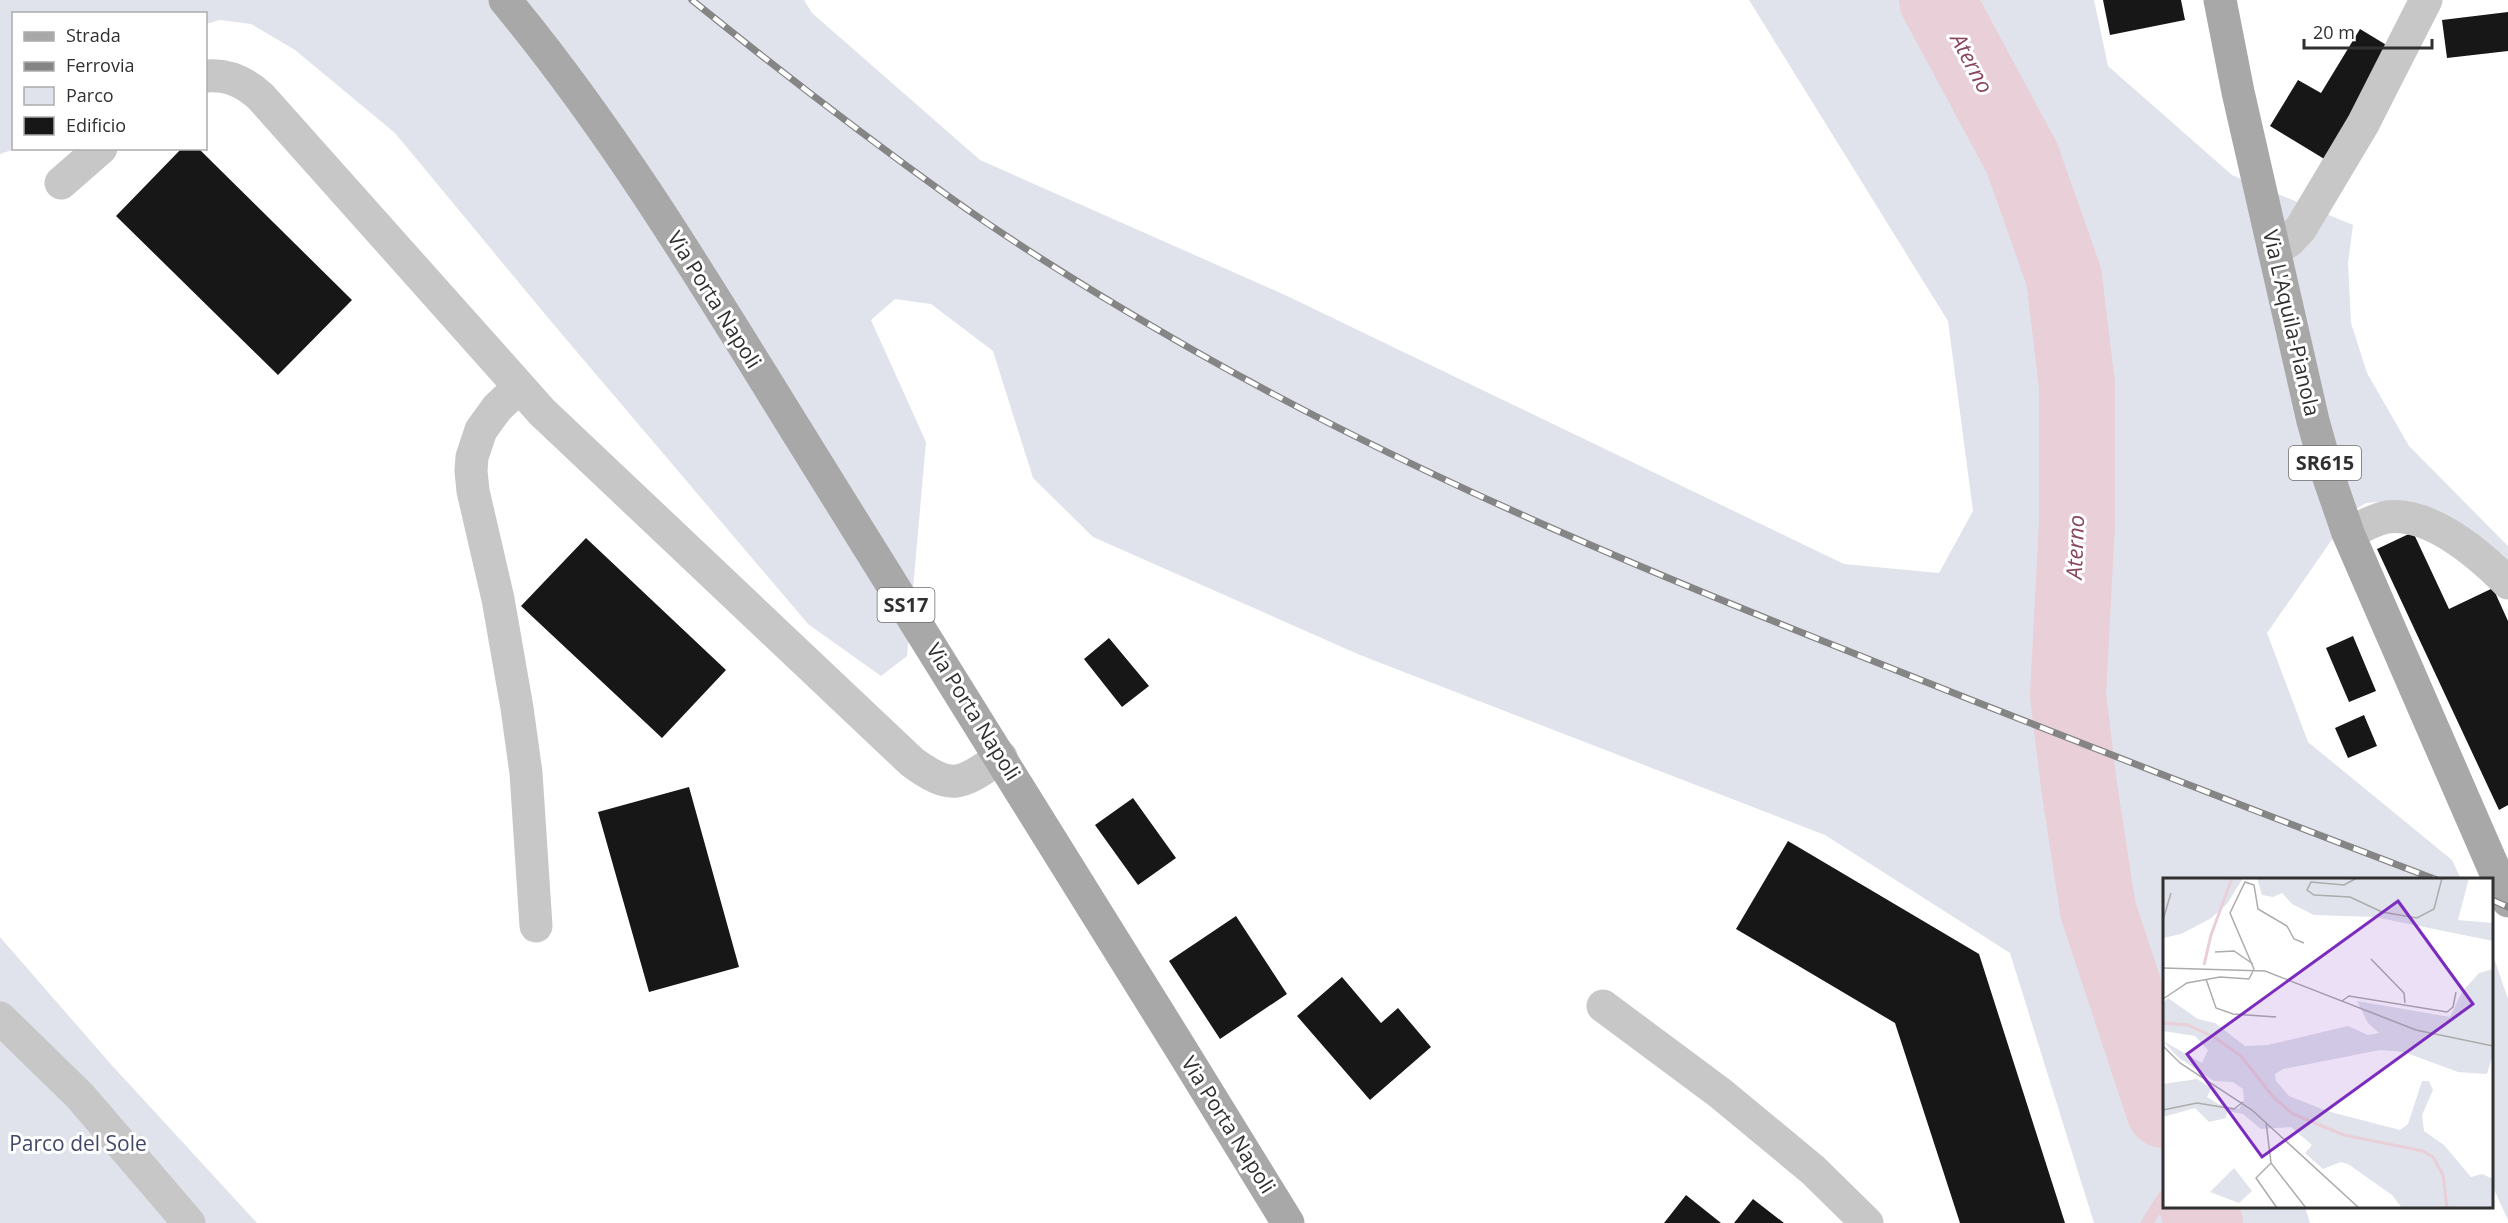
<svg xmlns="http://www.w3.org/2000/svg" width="2508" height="1223" font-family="'Open Sans',sans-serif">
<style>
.green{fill:#e0e3eb}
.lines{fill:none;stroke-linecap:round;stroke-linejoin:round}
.stream{stroke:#e9cfd7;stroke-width:12}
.river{stroke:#e9cfd7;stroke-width:76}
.building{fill:#171717}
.minor{stroke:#c7c7c7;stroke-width:33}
.major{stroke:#a8a8a8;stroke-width:33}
.rail-casing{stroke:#858585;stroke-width:7}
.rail{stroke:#fff;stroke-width:4.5;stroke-dasharray:14;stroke-linecap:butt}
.labels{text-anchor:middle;stroke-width:6;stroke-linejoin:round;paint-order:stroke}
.shield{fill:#fff;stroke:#6e6e6e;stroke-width:1.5}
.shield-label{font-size:20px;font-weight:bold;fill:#303030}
.street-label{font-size:21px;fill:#303030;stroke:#fff}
.park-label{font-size:21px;fill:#424867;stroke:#fff}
.water-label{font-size:22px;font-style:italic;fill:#89475b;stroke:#fff}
.inset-river{fill:none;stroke:#e9cfd7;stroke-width:3}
.inset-road{fill:none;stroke:#acacac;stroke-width:1.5}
.view{fill:#7b2cbf;fill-opacity:0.15;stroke:#7b2cbf;stroke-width:3}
.inset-edge{fill:none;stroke:#303030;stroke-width:3}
</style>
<rect width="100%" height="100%" fill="#fff"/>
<!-- green -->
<path class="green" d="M0 0H804L812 13 980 160 1285 295 1844 564 1939 573 1973 511 1948 321 1749 0H2094L2108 66 2232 175 2353 225 2348 263 2351 323 2367 373 2409 446 2508 546V597L2391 501 2366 503 2351 512 2267 633 2308 742 2452 860 2461 879 2164 880V1206L2305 1207 2310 1223H2094L2010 953 1825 835 1360 655 1093 537 1033 478 993 351 931 304 895 299 871 320 926 442 907 656 881 676 808 624 549 319 395 133 295 50 251 24 220 20 206 24V14H14L15 149 0 154Z
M0 937 108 1061 257 1223H0Z
M2492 952 2508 999V1220L2492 1185Z"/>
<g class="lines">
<!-- stream -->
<path class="stream" d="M2147 1223 2164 1196"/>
<!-- river -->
<path class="river" d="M1937 0 2022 158 2064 277 2077 386V523L2068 695 2079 786 2098 910 2164 1110
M2197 1206 2205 1223"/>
</g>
<!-- building -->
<path class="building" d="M2103 0H2181L2185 20 2110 35Z
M2508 12V51L2447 58 2442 20Z
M2360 29 2393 49 2326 160 2270 126 2298 80 2321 93Z
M182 148H198L352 300 278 375 116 216Z
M2413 532 2449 609 2493 588 2508 621V805L2499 810 2377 549Z
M586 538 726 670 662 738 521 606Z
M2353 636 2376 691 2349 702 2326 648Z
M1109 638 1149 686 1122 707 1084 659Z
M2364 715 2377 746 2348 758 2335 728Z
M689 787 739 967 649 992 598 812Z
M1133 798 1176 858 1138 885 1095 825Z
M1788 841 1979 954 2065 1223H1960L1895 1023 1736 929Z
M1236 916 1287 994 1220 1039 1169 961Z
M1342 977 1381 1023 1398 1008 1431 1047 1370 1100 1297 1016Z
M1686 1195 1721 1223H1664Z
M1753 1199 1784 1223H1734Z"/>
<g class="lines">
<!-- minor -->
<path class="minor" d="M206 76C228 74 245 82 261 97L542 412 912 762C954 793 962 783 1001 757
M61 183 101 148
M2274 250 2289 241 2301 228 2363 124 2426 0
M519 387 497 408 481 430 472 457 471 471 473 491 498 599 517 708 526 773 536 926
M2348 533C2360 528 2375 519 2387 517 2431 512 2480 555 2508 583
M1603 1006 1720 1093 1813 1170 1867 1223
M0 1018 80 1096 189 1223"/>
<!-- major -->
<path class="major" d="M505 0C626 146 722 312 822 472 979 722 1134 972 1288 1223
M2220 0 2238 92 2313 421 2329 478 2348 533 2508 901"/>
<!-- rail casing -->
<g class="rail-casing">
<path id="rail" d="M692 0C776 68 863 135 951 198 1028 253 1111 303 1193 350 1402 469 1624 562 1848 651 2043 729 2240 805 2437 880
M2492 900 2508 907"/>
</g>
<!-- rail -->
<use href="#rail" class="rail"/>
</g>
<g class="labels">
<!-- shield labels -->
<g class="shield">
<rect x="2289" y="446" width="72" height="34" rx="4.5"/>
<rect x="877.5" y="588" width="57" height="34" rx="4.5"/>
</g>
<g class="shield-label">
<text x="2325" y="470">SR615</text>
<text x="906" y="612">SS17</text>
</g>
<!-- street labels -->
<g class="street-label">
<text transform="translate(714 300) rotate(58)" y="7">Via Porta Napoli</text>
<text transform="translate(2291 323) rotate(77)" y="7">Via L'Aquila-Pianola</text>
<text transform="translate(973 712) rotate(58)" y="7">Via Porta Napoli</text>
<text transform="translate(1228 1125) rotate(58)" y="7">Via Porta Napoli</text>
</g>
<!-- park labels -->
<g class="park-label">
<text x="78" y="1151">Parco del Sole</text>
</g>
<!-- water labels -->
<g class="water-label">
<text transform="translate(1972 63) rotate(62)" y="8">Aterno</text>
<text transform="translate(2075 547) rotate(-88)" y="8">Aterno</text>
</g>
</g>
<!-- overview -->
<g transform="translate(2163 878)">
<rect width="330" height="330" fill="#fff"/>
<path d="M0 0H80L64 26 47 41 18 56 0 60ZM94 0H306L295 42 330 45V63L212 39 151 37 129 26 119 15 110 19 99 17ZM330 91V176L324 196 295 194 241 174 217 172 120 191 112 196 113 203 126 218 164 233 237 252 245 246 259 203H266L270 212 259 237 261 253 281 267 308 299 319 296 330 301V330H239L229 317 185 286 178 284 160 291 142 275 149 267 128 249 98 251 80 236 64 233 63 240 46 244 32 230 0 239V206L34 201 48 210 44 219 57 227 76 231 81 222 80 211 70 204 51 203 16 180 0 163 39 185 45 172 32 158 0 153V125L5 120 35 141 52 145 82 168 105 167 185 148 205 157 216 155 205 145 194 123 287 139 299 114 316 95ZM71 290 89 313 76 325 47 314Z" fill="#e0e3eb"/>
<path class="inset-river" d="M41 87 48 57 69 0M0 145 25 147 51 159 78 178 111 220 130 236 181 257 260 273 270 279 280 297 284 330"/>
<path class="inset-road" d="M194 0 181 7 148 4 144 12 151 17 187 19 219 34 254 40 271 31 279 0M0 42 8 15M52 74 71 73 90 86M208 81 241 115 242 125M0 90 102 93 253 152 330 168M91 91 67 35 82 4 91 7 95 31 124 48 131 61 141 65M43 101 53 130 70 136 113 139M0 121 24 105 57 99 86 101 91 91M179 123 186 118 284 134 290 129 293 114M0 168 17 185 89 232 196 330M0 232 34 225 71 231 80 224M103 244 108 285 143 330M108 285 93 300 114 330"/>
<path class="view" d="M235 23 310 126 99 279 24 176Z"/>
<rect width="330" height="330" class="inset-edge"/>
</g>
<!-- legend -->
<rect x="12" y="12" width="195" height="138" fill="#ffffff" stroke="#acacac" stroke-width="1.5"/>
<rect x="24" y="32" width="30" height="9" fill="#a8a8a8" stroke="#acacac" stroke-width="1.5"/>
<text x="66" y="42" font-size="18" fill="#303030">Strada</text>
<rect x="24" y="62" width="30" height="9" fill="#858585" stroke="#acacac" stroke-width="1.5"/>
<text x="66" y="72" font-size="18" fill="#303030">Ferrovia</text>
<rect x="24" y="87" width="30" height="18" fill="#e0e3eb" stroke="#acacac" stroke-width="1.5"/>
<text x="66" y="102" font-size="18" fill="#303030">Parco</text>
<rect x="24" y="117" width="30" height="18" fill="#171717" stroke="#acacac" stroke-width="1.5"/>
<text x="66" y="132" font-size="18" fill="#303030">Edificio</text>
<!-- scale -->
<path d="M2304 39v9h128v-9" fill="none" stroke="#303030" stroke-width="3"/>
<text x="2313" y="39" font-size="18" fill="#303030" stroke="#ffffff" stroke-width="4.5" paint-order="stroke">20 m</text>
</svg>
